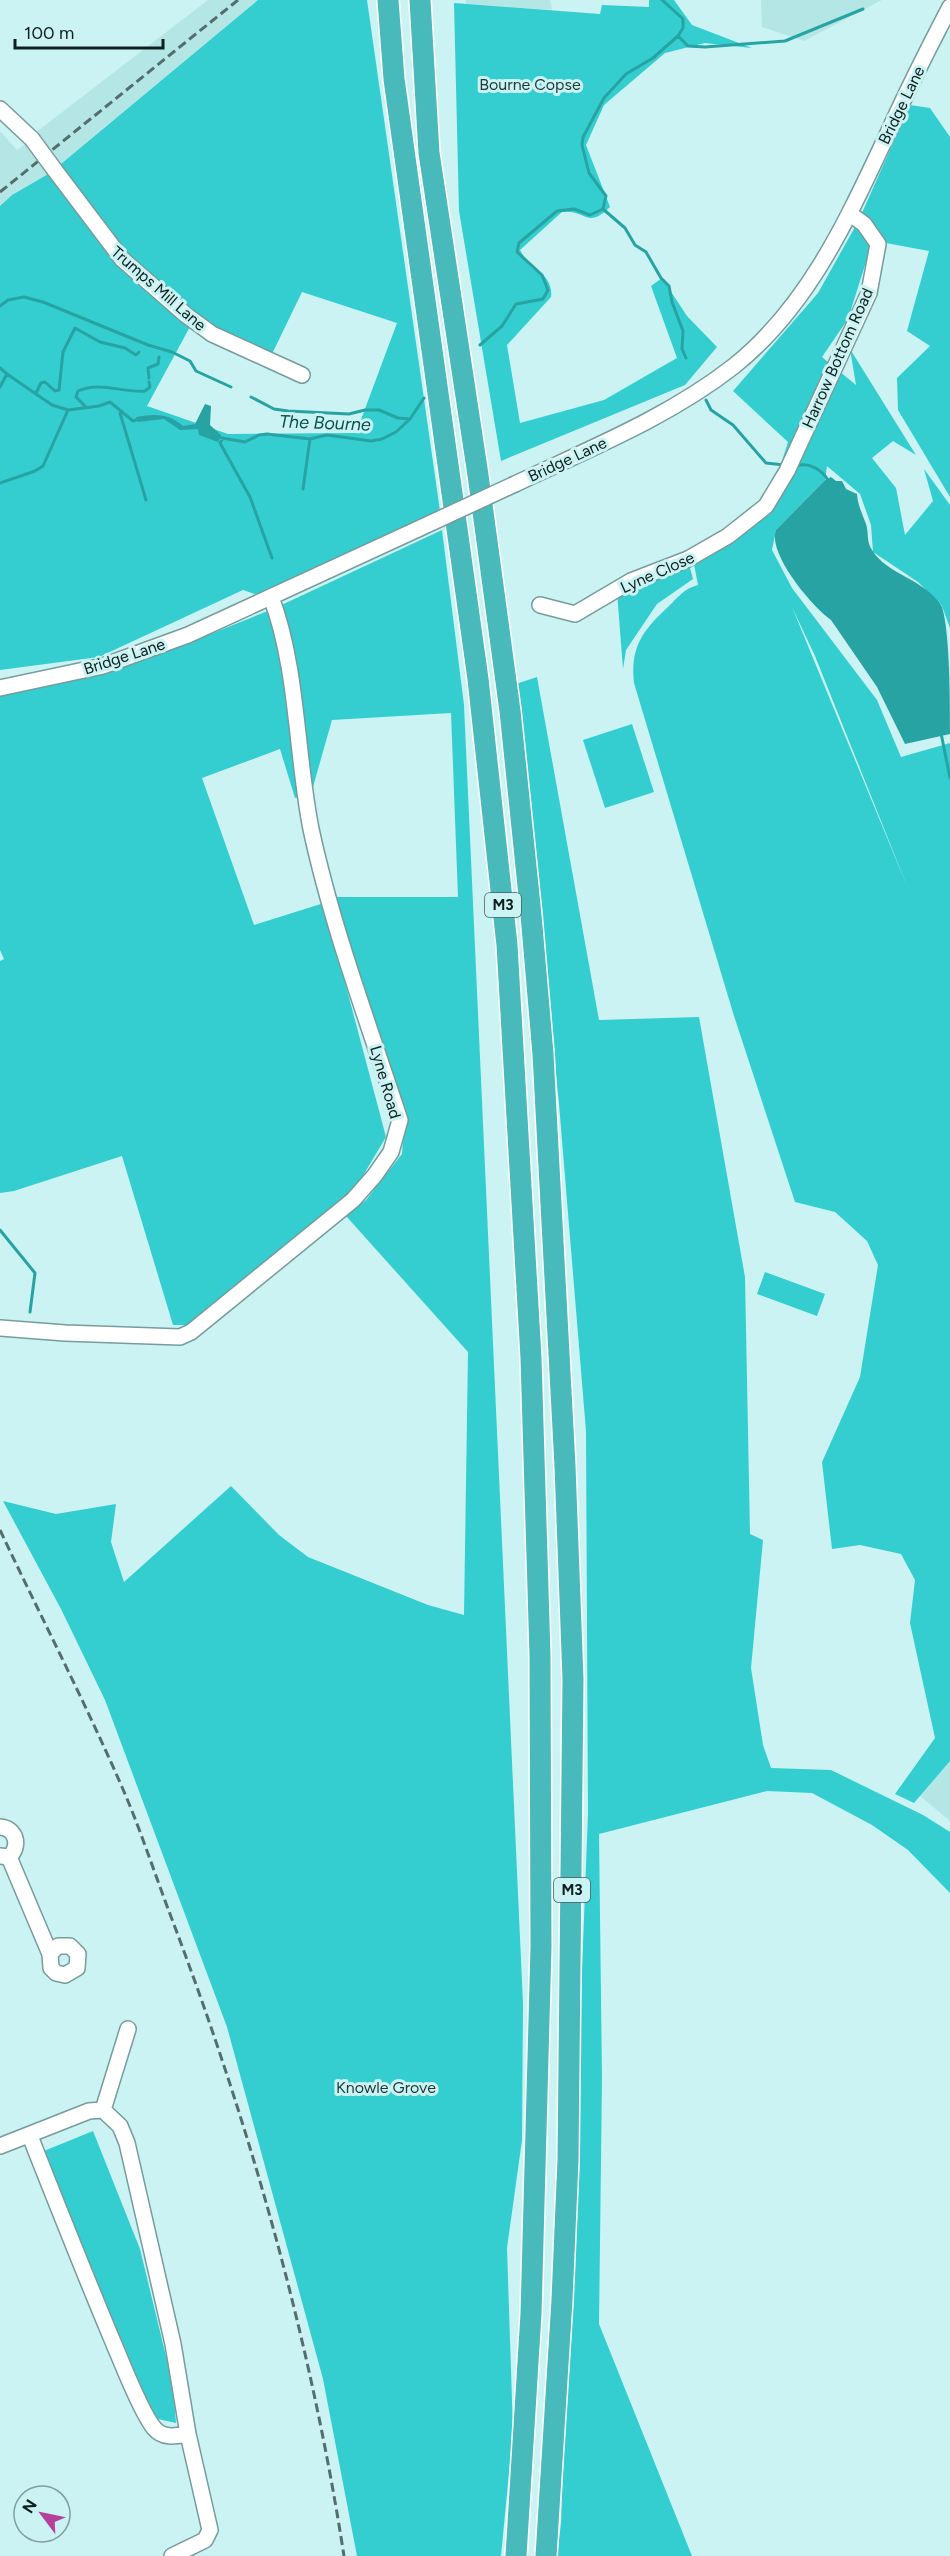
<svg xmlns="http://www.w3.org/2000/svg" width="950" height="2556" font-family="Figtree,sans-serif">
<style>
.built{fill:#b5e6e6}
.green{fill:#34ced0;fill-rule:evenodd}
.water{fill:#27a3a4}
.lines{fill:none;stroke-linecap:round;stroke-linejoin:round}
.stream{stroke:#27a3a4;stroke-width:3}
.minor-casing{stroke:#769c9c;stroke-width:18}
.highway-casing{stroke:#fff;stroke-width:24}
.minor{stroke:#fff;stroke-width:15}
.highway{stroke:#49babb;stroke-width:21}
.rail{stroke:#546d6d;stroke-width:3;stroke-dasharray:9 4.5;stroke-linecap:butt}
.minor-bridge-casing{stroke:#769c9c;stroke-width:18;stroke-linecap:butt}
.minor-bridge{stroke:#fff;stroke-width:15}
.labels{text-anchor:middle;stroke-width:6;stroke-linejoin:round;paint-order:stroke}
.shield{fill:#cbf3f3;stroke:#475e5e;stroke-width:1.5}
.shield-label{font-size:15px;font-weight:bold;fill:#0f1e1e}
.park-label{font-size:16px;fill:#1e3737;stroke:#cbf3f3}
.street-label{font-size:16px;fill:#0f1e1e;stroke:#cbf3f3}
.water-label{font-size:18px;font-style:italic;fill:#074e4f;stroke:#cbf3f3}
</style>
<rect width="100%" height="100%" fill="#cbf3f3"/>
<!-- built -->
<path class="built" d="M208 0H258L59 165 35 133Z
M466 0H550L552 10 466 4Z
M761 0H882L804 41 762 27Z
M0 131 17 150 28 142 50 173 12 195 0 206Z
M950 1761V1821L920 1796Z"/>
<!-- green -->
<path class="green" d="M258 0H367L440 511 260 596 243 590 99 657 0 670V206L12 195 50 173ZM302 292 397 323 356 433 228 434 147 406 192 323 271 356Z
M649 0H674L692 25 752 48 705 43 665 53 604 105 586 145 610 207C587 230 586 209 562 212L520 250C528 267 554 274 551 297L507 345 520 423 604 400 677 358 651 286 662 278 687 316 717 347 685 385 501 461 459 211 454 3 600 14 602 5 649 7Z
M910 105 930 108 950 137V497L898 410 897 378 930 346 907 331 929 251 886 243 861 215Z
M855 227 872 243 848 319 822 357 856 385 850 349 916 455 893 441 872 458 896 488 905 535 933 501 924 469 950 505V628L942 606 918 582 873 552 871 525 860 494 827 466 825 480 776 530 772 550 792 588 877 700 901 757 950 743V1761L914 1803 895 1794 935 1738 910 1623 915 1580 901 1554 860 1545 832 1549 822 1462 860 1377 878 1265 867 1241 835 1212 795 1202 734 1016 634 683C630 647 643 630 669 606 678 597 685 588 698 585L694 564 766 512 788 442 733 391 818 293ZM792 607 815 656 909 891Z
M442 530 464 705 523 2004 522 2140 507 2248 513 2431 501 2556H357L323 2379 227 2027 105 1700 61 1609 3 1501 56 1514 116 1504 111 1542 124 1582 231 1486 279 1535 308 1557 428 1605 464 1615 468 1352 346 1216 366 1200 402 1154 405 1114 333 897H458L451 713 332 720 311 794 295 798 280 749 202 778 254 925 324 903 386 1137 355 1189 187 1325H173L122 1156 14 1191 0 1193V961L4 959 0 950V695L191 642 275 608Z
M689 564 693 579 657 604 626 650 623 669 617 592Z
M537 677 599 1020 699 1017 745 1277 750 1534 763 1540 751 1668 763 1745 771 1768 831 1770 923 1815 950 1832V1893L908 1850 872 1825 812 1793 767 1791 599 1834 602 2078 599 2324 692 2556H557L561 2523 588 1813 586 1431 559 1104 516 684Z
M632 724 654 792 605 808 583 740Z
M765 1272 825 1294 817 1316 757 1294Z
M93 2131 140 2249 173 2385 176 2423 158 2419 130 2375 39 2153Z"/>
<!-- water -->
<path class="water" d="M205 404 211 406 210 425 221 435 218 442 199 435 198 429 180 430 164 419 138 422 136 417C154 414 168 413 183 426L195 424Z
M831 477 836 481H842L846 489 857 494C858 506 862 513 866 524 869 533 866 541 872 550 887 575 926 579 942 607 950 633 950 701 950 734L905 744 877 687 831 620C812 607 767 553 776 530L825 480Z"/>
<g class="lines">
<!-- stream -->
<path class="stream" d="M678 36 688 46 705 47 785 41 863 9
M603 209 606 196 589 173 582 145 583 137 604 98 626 74 653 58 678 36 683 28V19L662 0
M603 209 625 228 635 245 646 252 661 278 669 286 672 302 683 331 682 349 686 358
M0 306 8 300 24 297 43 302 148 345 172 352 190 361 196 371 231 387
M480 345 502 326 516 304 543 299 548 290 542 275 517 252 519 243 557 211 574 209 590 215 603 209
M0 368 7 374
M149 378 148 368 158 364 159 357
M0 387 7 374 52 405 68 410
M36 393 41 383 45 382 55 391 59 390 63 352 75 328 100 342 125 348 136 355 139 352
M251 397 274 409 288 411 349 414 365 410H379L398 418 409 419
M706 400 711 410 733 425 766 463 784 465
M86 407 76 397 78 391C100 381 123 393 145 391L150 387 149 382
M120 413 146 500
M216 437 245 442 259 435 267 434 310 439 327 435 371 441 382 439 396 432 410 419 424 398
M223 438 220 443 250 497 272 558
M796 466C809 462 821 469 828 480
M0 483 35 471 43 466 68 410 99 406 110 402 133 421 139 419
M303 489 310 439
M941 733 950 778
M0 1230 35 1273 30 1312"/>
<!-- minor casing -->
<g class="minor-casing">
<path id="minor" d="M0 109 32 139
M54 169 122 259 186 315 212 334 302 375
M515 484C589 449 669 417 734 366 809 306 848 218 888 133 907 91 928 49 950 7
M540 605 575 614 631 581 688 559 728 536 766 506 787 471 869 293 878 244 864 224 850 214
M0 688 103 666 188 635 418 529
M0 1328 65 1333 180 1337 191 1332 353 1200 375 1175 391 1152 400 1120C369 1025 332 927 311 829 296 754 298 668 271 597
M0 1827C16 1828 21 1846 9 1857L0 1856
M9 1857 50 1954 51 1968 56 1973 65 1975 77 1968 78 1954 70 1946H58L50 1954
M103 2110 128 2029
M30 2136C58 2207 86 2278 116 2349 124 2368 142 2414 154 2428 163 2439 176 2436 188 2434
M0 2146 89 2111 103 2110 120 2126 127 2143 173 2344 188 2434 210 2530 205 2540 172 2556"/>
</g>
<!-- highway casing -->
<g class="highway-casing">
<path id="highway" d="M388 0 394 79 478 679 507 945 531 1358 540 1655 541 1947 531 2314 516 2556
M420 0 429 153 478 475 510 711 531 915 543 1054 565 1466 573 1679 568 2160 562 2300 546 2556"/>
</g>
<!-- minor -->
<use href="#minor" class="minor"/>
<!-- highway -->
<use href="#highway" class="highway"/>
<!-- rail -->
<path class="rail" d="M0 192 238 0
M0 1530C40 1615 84 1700 122 1787 140 1828 154 1872 170 1914 249 2122 310 2336 344 2556"/>
<!-- minor-bridge casing -->
<g class="minor-bridge-casing">
<path id="minor-bridge" d="M32 139 54 169
M418 529 515 484"/>
</g>
<!-- minor-bridge -->
<use href="#minor-bridge" class="minor-bridge"/>
</g>
<g class="labels">
<!-- shield labels -->
<g class="shield">
<rect x="485" y="893" width="36" height="24" rx="4.5"/>
<rect x="554" y="1878" width="36" height="24" rx="4.5"/>
</g>
<g class="shield-label">
<text x="503" y="910">M3</text>
<text x="572" y="1895">M3</text>
</g>
<!-- park labels -->
<g class="park-label">
<text x="530" y="90">Bourne Copse</text>
<text x="386" y="2093">Knowle Grove</text>
</g>
<!-- street labels -->
<g class="street-label">
<text transform="translate(901 105) rotate(-64)" y="6">Bridge Lane</text>
<text transform="translate(159 288) rotate(41)" y="6">Trumps Mill Lane</text>
<text transform="translate(837 358) rotate(-66)" y="6">Harrow Bottom Road</text>
<text transform="translate(567 459) rotate(-25)" y="6">Bridge Lane</text>
<text transform="translate(657 572) rotate(-24)" y="6">Lyne Close</text>
<text transform="translate(124 656) rotate(-18)" y="6">Bridge Lane</text>
<text transform="translate(386 1082) rotate(74)" y="6">Lyne Road</text>
</g>
<!-- water labels -->
<g class="water-label">
<text transform="translate(325 423) rotate(2)" y="6">The Bourne</text>
</g>
</g>
<!-- north arrow -->
<g transform="translate(42 2514) rotate(302)"><circle r="28" fill="#cbf3f3" stroke="#809e9e" stroke-width="1.5"/>
<path d="M0-4.5L10 22L0 15L-10 22Z" fill="#b6419a"/>
<text y="-9" font-size="16" font-weight="bold" text-anchor="middle" fill="#0f1e1e">N</text>
</g>
<!-- scale -->
<path d="M15 39v9h148v-9" fill="none" stroke="#0f1e1e" stroke-width="3"/>
<text x="24" y="39" font-size="18" fill="#0f1e1e" stroke="#cbf3f3" stroke-width="4.5" paint-order="stroke">100 m</text>
</svg>
